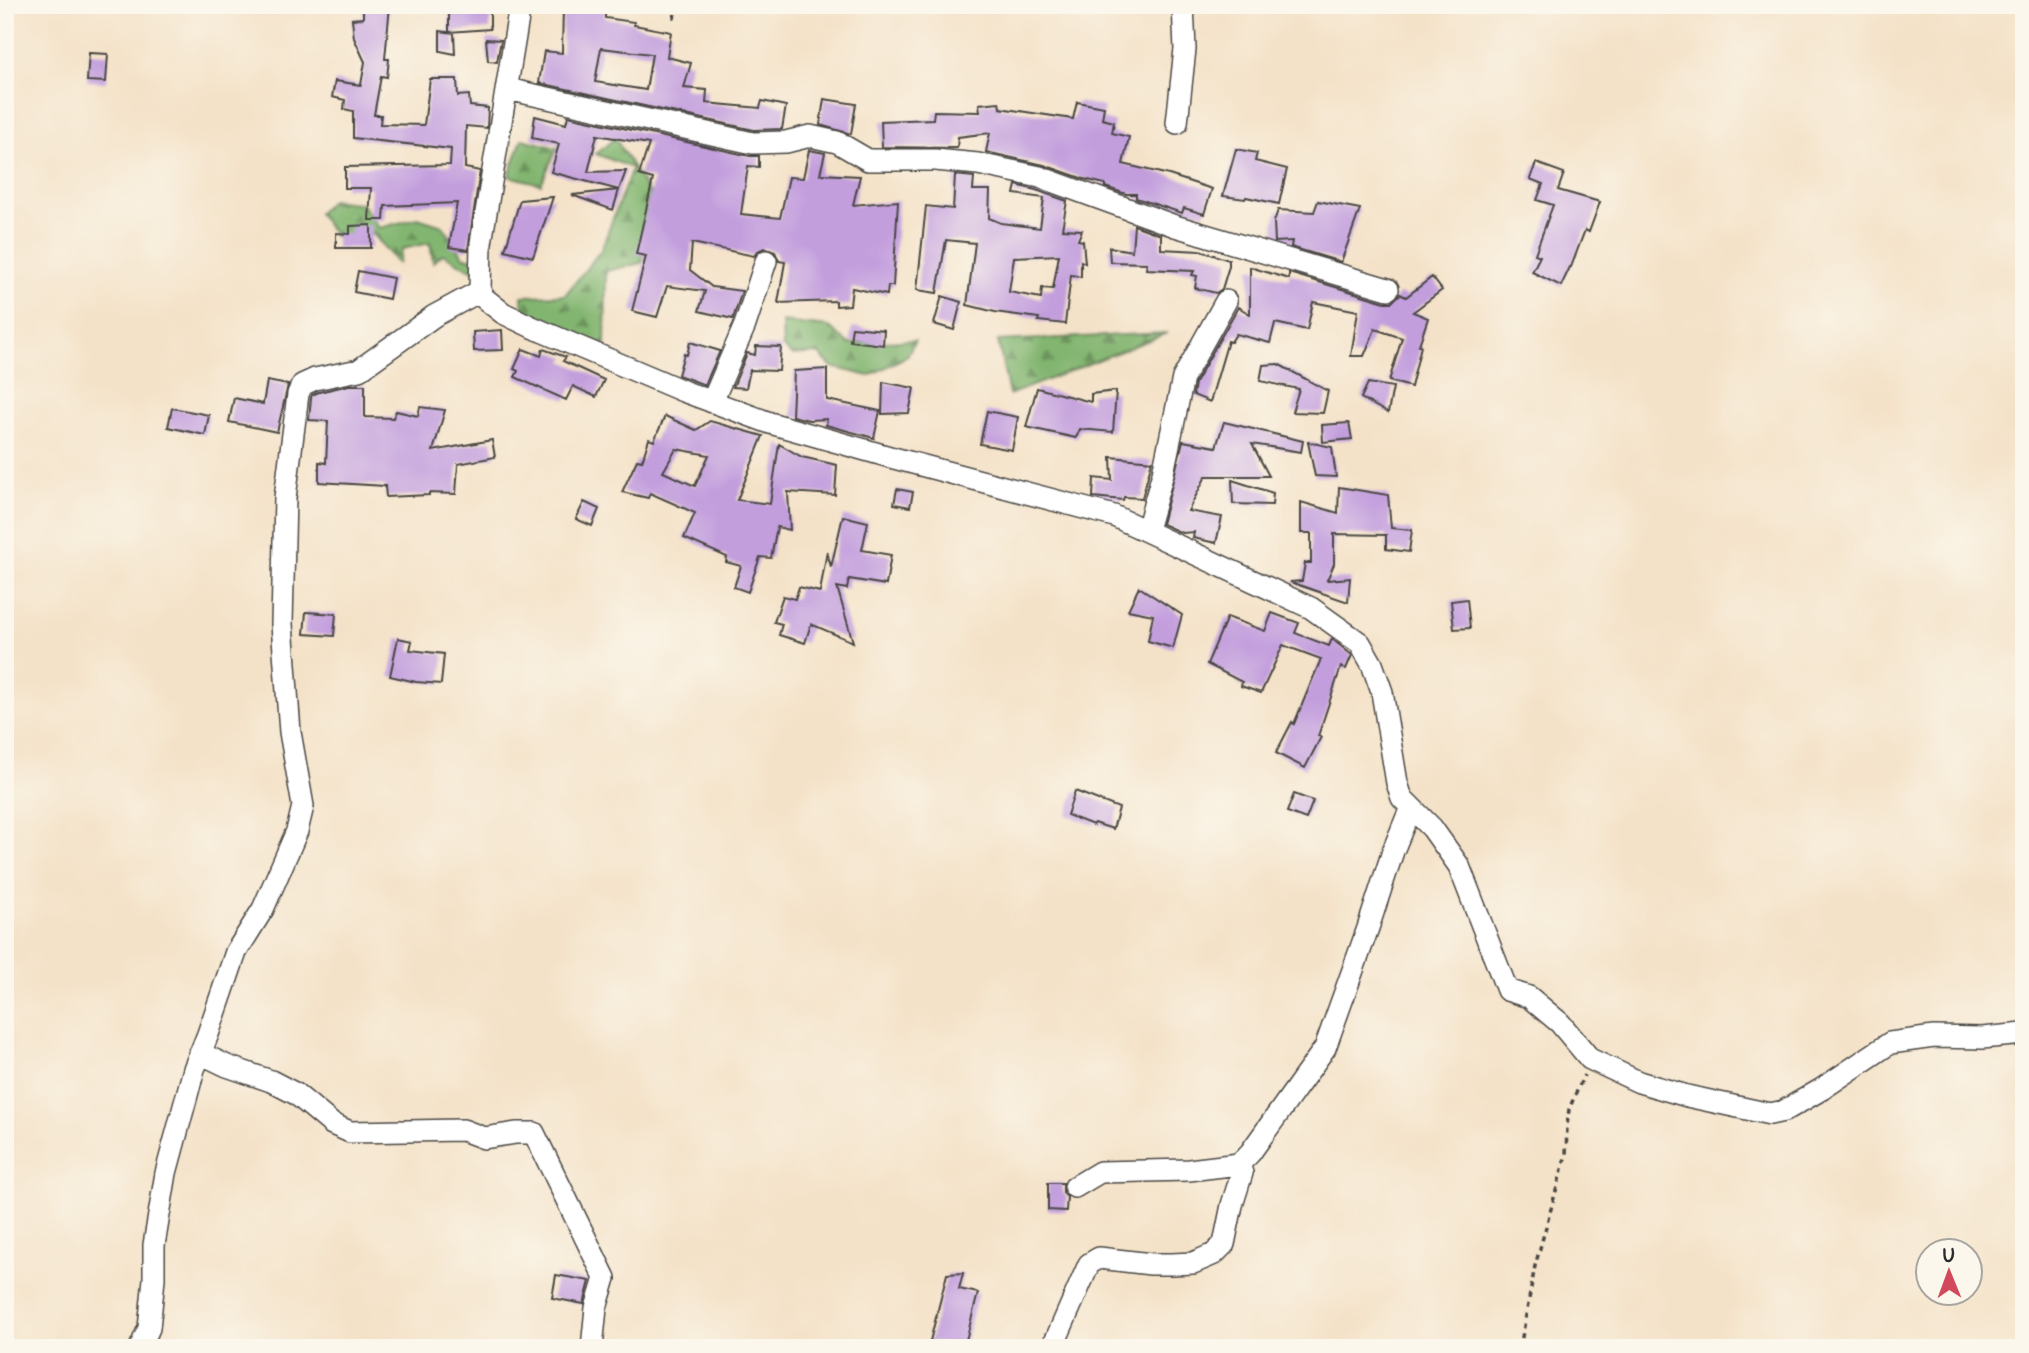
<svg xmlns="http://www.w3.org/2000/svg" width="2029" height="1353" font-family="Pangolin,sans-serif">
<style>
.forest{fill:url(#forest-firs);stroke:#56704e;stroke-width:2}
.building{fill:#c29edd;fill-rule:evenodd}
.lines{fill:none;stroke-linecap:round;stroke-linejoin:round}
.minor-casing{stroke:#494643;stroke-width:24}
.path{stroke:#494643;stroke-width:3.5;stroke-dasharray:5 5;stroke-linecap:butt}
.minor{stroke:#fff;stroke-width:21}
</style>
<defs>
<pattern id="forest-firs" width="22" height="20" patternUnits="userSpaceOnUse" patternTransform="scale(1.75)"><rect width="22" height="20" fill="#82b570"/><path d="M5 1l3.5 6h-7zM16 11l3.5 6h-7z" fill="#6b935c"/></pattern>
</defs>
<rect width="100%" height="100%" fill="#fbf7ec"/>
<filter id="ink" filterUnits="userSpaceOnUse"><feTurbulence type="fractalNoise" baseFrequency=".0143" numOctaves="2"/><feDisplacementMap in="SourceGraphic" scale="14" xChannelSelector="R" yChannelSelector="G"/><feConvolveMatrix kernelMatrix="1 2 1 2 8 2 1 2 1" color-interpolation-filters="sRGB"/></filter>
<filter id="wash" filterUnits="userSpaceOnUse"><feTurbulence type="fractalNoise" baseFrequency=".00686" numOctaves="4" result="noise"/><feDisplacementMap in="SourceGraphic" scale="28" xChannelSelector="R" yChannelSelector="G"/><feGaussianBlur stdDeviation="1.57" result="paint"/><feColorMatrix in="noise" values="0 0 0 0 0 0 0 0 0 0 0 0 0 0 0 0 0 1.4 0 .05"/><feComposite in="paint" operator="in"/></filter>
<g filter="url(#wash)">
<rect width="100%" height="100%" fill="#f4e2c8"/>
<!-- forest -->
<path class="forest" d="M615 138 654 202 642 263 606 271 605 350 523 318 522 296 565 295 601 250 632 168 596 154Z
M522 139 557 148 541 184 509 176Z
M332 200 362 204 379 228 418 218 443 226 463 256 475 260V272L443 254 433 262 430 243 402 249 398 264 373 234 335 236 318 213Z
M782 322 829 327 849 344 915 340 907 356 869 376 832 367 818 353 792 355 783 347Z
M1167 333 1009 395 998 341Z"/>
<g id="blocks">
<!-- building -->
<path class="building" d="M363 5H390L385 59H389L387 77 381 76 374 115H381L380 124 424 125 430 79H457L458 96 469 95 470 106 488 108 487 128 466 126 465 168 480 171 468 250 449 247 457 203 385 206 384 220H369L371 188H345V167L450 165 451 149 353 138V111L344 109 345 100 332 97 335 81 361 85 365 62 354 38 352 19 363 18Z
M563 5H585L583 10H605V18L634 22V25L671 32 667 57 691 63 684 88 707 90 706 103 760 108 762 101 786 106 782 129 754 130 539 83 544 51 562 53ZM601 48 652 54 646 90 595 82Z
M449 9 490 11V29L449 32Z
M440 31 454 33 455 54 440 51Z
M486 39 501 40 497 62 488 61Z
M89 53 108 54 106 82 87 81Z
M824 99 856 104 851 134 820 125Z
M999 102 1000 108 1073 119 1077 102 1104 107 1102 119 1114 122 1112 133 1129 137 1123 164 1169 175 1212 189 1204 214 1184 208 1182 213 1136 198V194H1126L1105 187V184L1084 179 1044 165 986 152 990 133 958 137 957 148 882 147 881 121 933 119 934 111 980 112 979 104Z
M535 116 566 124 568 116 750 156H759V167L748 166 741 214 780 218 789 177 803 178 809 150 825 153 820 174 860 176 853 205 898 201 893 286H888L887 295 852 288 850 305 836 306V301L778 303 785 262 779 261 775 252 764 248 758 251 754 256 692 243 690 270 712 287 742 291 733 319 699 311 705 291 667 286 657 317 632 311 646 256 636 254 653 179 639 175 649 144 597 135 588 172 626 171 619 190 551 172 559 144 532 138Z
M1236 149 1257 153 1255 161 1287 169 1279 204 1246 197 1245 199 1223 196Z
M1536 163 1564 173 1558 190 1600 202 1589 232 1585 230 1571 267H1570L1561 286 1532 272 1540 256 1535 254 1553 205 1537 200 1543 184 1530 179Z
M955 175 974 177 973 190H990L989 218 1001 223 1040 228 1044 198 1014 194 1016 185 1036 190 1067 201 1062 229 1082 230 1078 240 1083 241 1085 263 1081 261V277L1071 275 1065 324 1038 321 1039 318 995 312 967 305 975 243 946 240 937 293 917 290 926 206 953 209ZM1059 255 1053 289 1042 288 1041 298 1009 292 1014 257Z
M619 190 613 210 572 195Z
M553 197 533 257 505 250 520 200Z
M1318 201 1360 209 1341 262 1291 247 1292 241 1275 242 1274 222 1278 210 1314 212Z
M371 225V248H336V233L350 234V226Z
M1134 225 1161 235V249L1201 251 1229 260V266L1222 289 1216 293 1195 288 1197 276 1192 275 1194 271 1146 269 1147 263 1110 262 1109 247 1132 251Z
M1250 267 1289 279V273L1385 302H1392L1400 294 1406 297 1432 277 1442 290 1413 312 1428 318 1419 345 1421 346 1411 387 1389 381 1402 338 1375 329 1364 356H1351L1358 311 1313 302 1307 330 1275 323 1270 343 1236 334 1231 342 1228 341 1210 402 1193 395 1195 383 1238 307 1250 314Z
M358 271 393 278 389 299 354 292Z
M942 296 961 302 954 330 934 324Z
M852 327 884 330 883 345 850 341Z
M502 330 503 350 474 351 473 332Z
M690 342 720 351 705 385 678 375 684 354 687 355Z
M756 346 781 347 779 371 750 370 746 388 733 387 747 353 755 355Z
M523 349 541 356 543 349 566 357 563 361 604 380 596 397 573 386 566 400 515 377 518 371 514 369Z
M1278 364 1328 391 1323 413 1292 412 1299 389 1260 381 1263 365Z
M827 369V400L880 411 874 438 826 425 827 419 809 420 792 416 794 371Z
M267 381 288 385 277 432 229 422 234 398 263 404Z
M883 382 914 388 909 413 882 414Z
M1368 383 1393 387 1388 413 1361 398Z
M349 385H365V417L393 418 396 411 418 416 420 407 445 410 433 451 492 440 495 457 458 464 456 494 429 493V495L386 497 385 486 319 482V462L326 463 328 421 309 420 311 398 312 395 319 392Z
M1037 388 1091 402V394L1116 391 1113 432 1080 429 1076 438 1026 427Z
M172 408 209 415 205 435 168 427Z
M987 411 1018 417 1012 450 980 444Z
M665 416 696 430 710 421 763 436 737 500 770 504 779 444 802 457 837 465 835 495 788 492 790 530 777 527 771 558 760 557 748 592 734 587 741 566 726 562 727 557 684 538 695 513 650 493 648 498 622 492 637 460 642 461 649 439 654 441ZM676 449 709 455 695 486 663 472Z
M1224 422 1303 441 1301 452 1252 444 1269 476H1206L1188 511 1222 517 1216 543 1193 538 1194 532 1182 533 1162 524 1183 441 1216 447Z
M1349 423 1352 439 1323 442 1322 425Z
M1308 442 1332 447 1336 477 1315 476Z
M1111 457 1152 461 1142 498 1124 497 1123 500 1093 497 1094 478 1112 480Z
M1232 480 1273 493 1272 505 1233 504Z
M1339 487 1388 495 1391 528 1412 530 1409 552 1386 549V535L1334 534V564L1327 580 1350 578 1348 602 1290 582 1302 581 1305 563H1311V533H1301V502L1338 513Z
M897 489 913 492 910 507 894 504Z
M584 502 599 509 592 526 576 519Z
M843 516 868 522 862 550 891 555 886 585 849 579 847 589 837 587 853 642 811 624 805 643 779 635 782 624 774 622 783 596 795 599 799 587 820 592 827 551 831 567Z
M1139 587 1182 615 1173 648 1148 641 1153 615 1128 610Z
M1467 599 1470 628 1454 629 1451 601Z
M306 612 336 614 334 636 304 634Z
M1272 613 1299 623 1295 633 1329 646 1332 639 1352 655 1346 669 1341 667 1318 736 1321 737 1305 768 1276 753 1292 722 1294 724 1321 659 1283 645 1261 693 1241 686 1242 682 1207 664 1227 617 1265 631Z
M398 638 412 641 410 650 444 654 441 684 416 682 390 676Z
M1075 791 1119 808 1113 829 1094 823 1093 825 1067 815Z
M1294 794 1313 801 1306 819 1287 812Z
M1048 1183H1063V1193L1067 1197 1066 1211 1048 1210Z
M963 1273 959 1289 978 1293 964 1348 930 1341 947 1274Z
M556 1275 590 1281 584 1304 552 1298Z"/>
</g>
</g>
<g filter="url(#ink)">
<use href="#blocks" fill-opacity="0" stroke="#494643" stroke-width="2"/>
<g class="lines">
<!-- minor casing -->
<g class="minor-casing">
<path id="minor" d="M516 5 519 12 481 243 480 291 484 298 503 313 532 327 683 391 770 423 890 457 1114 516 1311 608 1360 643 1372 664 1382 692 1397 783 1402 798 1432 828 1459 866 1507 990 1529 997 1560 1023 1590 1059 1639 1082 1687 1096 1770 1114 1784 1111 1822 1089 1890 1043 1934 1037 1982 1038 2024 1034
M507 89 753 143 786 142 810 136 837 142 868 160H935L978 164 1040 177 1175 226 1388 289
M1177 123 1185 49 1183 5
M712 402 745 325 766 261
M1147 530 1163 473 1183 378 1226 301
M200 1053 227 1066 271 1081 296 1094 332 1124 350 1132 463 1130 484 1138 516 1133H534L605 1278 596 1308 592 1348
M1075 1187 1100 1172 1189 1170 1239 1164 1250 1153 1325 1048 1368 928 1393 851 1411 807
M140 1348 149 1328 154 1279V1245L166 1173 194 1069 208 1034 236 952 263 909 297 831 303 806 290 732 282 624 285 498 298 394 302 385 315 379 359 370 434 316 480 291
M1051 1348 1057 1337 1089 1264 1099 1258 1151 1264H1172L1193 1263 1214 1254 1224 1244 1232 1205 1242 1173 1239 1164"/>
</g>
<!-- path -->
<path class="path" d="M674 19 676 5
M1520 1348 1535 1266 1566 1155 1567 1126 1569 1109 1584 1075"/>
<!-- minor -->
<use href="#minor" class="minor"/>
</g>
</g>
<!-- margin -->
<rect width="2029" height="1353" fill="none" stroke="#fbf7ec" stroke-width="28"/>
<!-- north arrow -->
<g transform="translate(1949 1272) rotate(359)"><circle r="33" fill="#fbf7ec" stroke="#a8a59f" stroke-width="2"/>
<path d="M0-5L12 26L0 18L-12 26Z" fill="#d1495b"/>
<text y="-10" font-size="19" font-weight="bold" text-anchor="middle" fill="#2b2b2b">U</text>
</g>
</svg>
